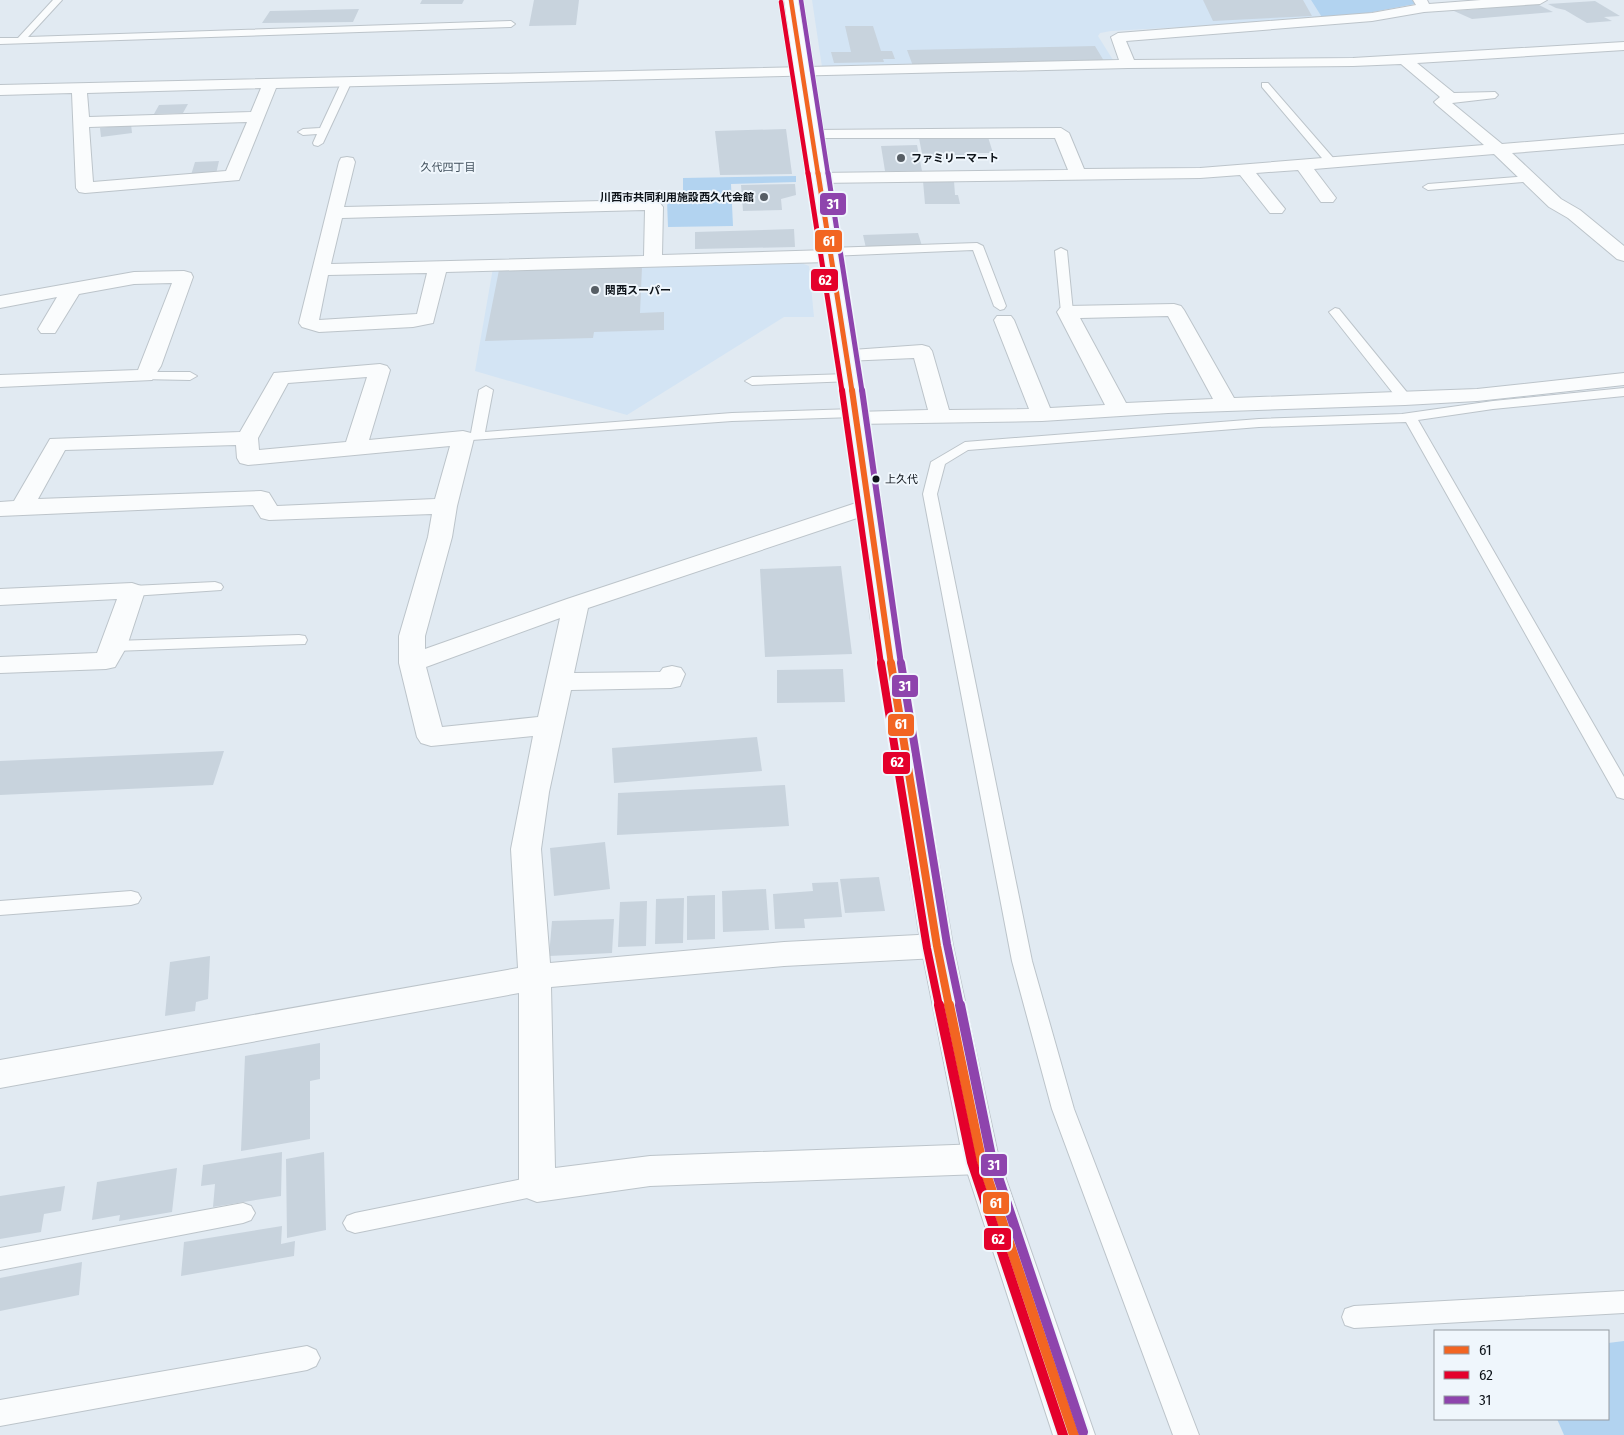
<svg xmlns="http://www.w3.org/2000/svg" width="1624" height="1435" font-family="'Fira Sans Condensed','Noto Sans JP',sans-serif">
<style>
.built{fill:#d3e4f4}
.green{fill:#b2d3f0}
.building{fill:#c8d3dd}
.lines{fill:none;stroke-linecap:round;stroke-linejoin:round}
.service-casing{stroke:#bcc4ca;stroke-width:2}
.minor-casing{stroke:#bcc4ca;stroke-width:2}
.tertiary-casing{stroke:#bcc4ca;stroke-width:2}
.service{fill:#fafcfd;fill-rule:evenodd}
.minor{fill:#fafcfd;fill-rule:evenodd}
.tertiary{fill:#fafcfd;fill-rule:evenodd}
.bus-1-far4-casing{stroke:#eff6fc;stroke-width:6}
.bus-1-far3-casing{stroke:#eff6fc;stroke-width:8}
.bus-1-far2-casing{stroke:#eff6fc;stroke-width:9}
.bus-1-far1-casing{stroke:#eff6fc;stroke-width:12}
.bus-1-casing{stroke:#eff6fc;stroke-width:14}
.bus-2-far4-casing{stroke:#eff6fc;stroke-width:6}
.bus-2-far3-casing{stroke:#eff6fc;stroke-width:8}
.bus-2-far2-casing{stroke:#eff6fc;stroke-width:9}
.bus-2-far1-casing{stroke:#eff6fc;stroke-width:12}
.bus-2-casing{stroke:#eff6fc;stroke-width:14}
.bus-3-far4-casing{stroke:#eff6fc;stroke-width:6}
.bus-3-far3-casing{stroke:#eff6fc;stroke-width:8}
.bus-3-far2-casing{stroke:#eff6fc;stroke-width:9}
.bus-3-far1-casing{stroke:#eff6fc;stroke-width:12}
.bus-3-casing{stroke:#eff6fc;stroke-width:14}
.bus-1-far4{stroke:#f26522;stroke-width:4.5}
.bus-1-far3{stroke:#f26522;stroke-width:5}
.bus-1-far2{stroke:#f26522;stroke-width:6}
.bus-1-far1{stroke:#f26522;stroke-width:8}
.bus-1{stroke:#f26522;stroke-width:10}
.bus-2-far4{stroke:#e4002b;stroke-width:4.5}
.bus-2-far3{stroke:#e4002b;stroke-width:5}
.bus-2-far2{stroke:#e4002b;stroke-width:6}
.bus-2-far1{stroke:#e4002b;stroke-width:8}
.bus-2{stroke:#e4002b;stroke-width:10}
.bus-3-far4{stroke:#8e44ad;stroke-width:4.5}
.bus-3-far3{stroke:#8e44ad;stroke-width:5}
.bus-3-far2{stroke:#8e44ad;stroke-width:6}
.bus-3-far1{stroke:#8e44ad;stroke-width:8}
.bus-3{stroke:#8e44ad;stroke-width:10}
.poi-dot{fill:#575e65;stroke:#eff6fc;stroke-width:2}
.bus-dot{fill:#0d1319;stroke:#eff6fc;stroke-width:2}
.labels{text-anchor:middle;stroke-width:4;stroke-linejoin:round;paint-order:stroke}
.far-poi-label{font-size:11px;font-weight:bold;fill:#0d1319;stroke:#eff6fc;text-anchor:start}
.far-neighbourhood-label{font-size:11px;fill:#41505c;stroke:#eff6fc}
.bus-label{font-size:11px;fill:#0d1319;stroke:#eff6fc;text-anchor:start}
.line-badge{stroke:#eff6fc;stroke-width:2}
.badge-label{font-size:14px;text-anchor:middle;font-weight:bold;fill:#fff}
</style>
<rect width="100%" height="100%" fill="#e1eaf2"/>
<!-- built -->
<path class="built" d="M812 0H1311L1323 19 1111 31 1100 33 1098 36 1113 60 1104 63 822 67Z
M796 261 809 266 814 317H784L627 415 475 371 493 268Z"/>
<!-- green -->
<path class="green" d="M1311 0H1413L1415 4 1352 16 1323 19Z
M796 176V182L731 184 733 226 668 227 667 201H683V178Z
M1624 1341V1435H1564L1557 1419H1608V1343Z"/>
<!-- building -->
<path class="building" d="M422 0H464L462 4H420Z
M534 0H579L576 25 529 26Z
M1203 0H1303L1312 16 1213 21Z
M1595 1 1620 16 1604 17 1612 21 1587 23 1565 10 1556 8 1548 4Z
M1537 4 1553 12 1472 19 1454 11Z
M359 9 353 22 262 23 270 11Z
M845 26H873L881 51H892L895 59H883L884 62 834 63 831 52H851Z
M1095 46 1104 61 913 66 907 50Z
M188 104 183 113 154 114 159 105Z
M131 124 132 133 101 137 100 128Z
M786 129 792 174 720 175 715 131Z
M988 137 993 153H964L966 159H923L919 138Z
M917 145 922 171H885L881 146Z
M219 161 216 174 191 175 195 162Z
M923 181H954L955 195H958L960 204H925Z
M795 184 796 195 781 199 782 210 743 211 741 185Z
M794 229 795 247 695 249V232Z
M918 233 922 246 866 248 863 235Z
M642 267 640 313 664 312V330L594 332 593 338 485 341 499 270Z
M841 566 852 654 765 657 760 569Z
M843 669 845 702 777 703V670Z
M757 737 762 771 614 783 612 748Z
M224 751 213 785 0 795V761Z
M785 785 789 826 617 835 618 793Z
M605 842 610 889 554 896 550 848Z
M879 877 885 911 845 913 840 879Z
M838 882 842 917 804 919 805 928 775 929 773 894 813 891 812 883Z
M766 889 769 930 723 932 722 891Z
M715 895V939L687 940V896Z
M684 898 683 943 655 944 656 899Z
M647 901 646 946 618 947 620 902Z
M614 919 612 953 549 956 552 921Z
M210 956 208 999 196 1002 195 1011 165 1016 170 962Z
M320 1043V1079L310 1081V1139L241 1151 245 1056Z
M282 1152 281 1196 213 1207 215 1184 201 1186 203 1165Z
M324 1152 326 1230 287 1238 286 1159Z
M177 1168 172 1212 119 1221 120 1215 92 1220 97 1182Z
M65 1186 61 1211 44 1214 41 1232 0 1239V1196Z
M282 1226 281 1244 295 1241 294 1256 181 1276 184 1242Z
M82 1262 79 1295 0 1311V1278Z"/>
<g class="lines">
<!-- service casing -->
<g class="service-casing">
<path id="service" d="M53 0H62L28 37 511 21 515 24 511 27 0 44V38H18Z
M346 80 351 83 323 143 318 146 314 145 313 143 317 134 303 135 298 132 303 129 320 128 341 83Z
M1262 83H1268L1335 160V164H1327L1262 87Z
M1530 176 1534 177V181L1428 190 1423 187 1428 184Z
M977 243 983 246 1006 306 1004 309 1000 310 994 306 973 250 829 256 823 252 829 248Z
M1061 248 1067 251 1073 312 1067 316 1061 312 1055 251Z
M1335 308 1339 309 1410 396 1412 399 1410 402H1400L1329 312Z
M145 372H190L197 376 190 380 140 379 138 376 140 373Z
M848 374 853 375 855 378 853 381 752 385 745 381 752 377Z
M486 386 493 390 485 432 732 413 854 409 861 413 854 417 732 421 458 441 456 438 458 435 471 433 479 390Z
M1624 388V396L1493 409 1418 420 1624 777V799L1617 797 1615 793 1406 422 1259 427 968 450 945 464 937 494 1032 961 1074 1109 1199 1435H1173L1052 1109 1012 961 923 494 931 462 965 442 1259 419 1402 414 1493 401Z
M215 582 221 584 223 587 221 590 132 596 124 591 132 586Z
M299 635 305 636 307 640 305 644 114 651 108 650 106 646 108 642 114 641Z
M131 891 138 893 141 898 138 903 131 905 0 915V901Z
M537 1176 545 1179 549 1186 545 1193 537 1196 355 1233 347 1230 343 1223 347 1216 355 1213Z
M243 1203 251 1206 255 1213 251 1220 243 1223 0 1270V1248Z
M1624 1291V1313L1354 1328 1345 1325 1342 1317 1345 1309 1354 1306Z
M307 1346 316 1350 320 1358 316 1366 307 1370 0 1426V1400Z"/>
</g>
<!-- minor casing -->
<g class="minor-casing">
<path id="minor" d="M1413 0H1427L1429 4 1481 0H1547L1540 4 1424 12 1372 21 1126 41 1134 60 1353 58 1624 42V50L1417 63 1454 93 1495 92 1498 95 1495 98 1452 103 1502 144 1624 134V144L1512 153 1561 199 1580 210 1624 246V261L1617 259 1568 218 1549 207 1494 154 1314 169 1336 198 1333 202H1321L1298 170 1256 173 1285 209 1282 213H1270L1240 175 1200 178 817 183 811 182 809 178 811 174 817 173 1068 170 1055 138H807L805 135 813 130 1061 128 1069 133 1084 169 1200 168 1484 145 1437 105 1434 102 1440 97 1401 64 1353 66 1128 68 276 88 239 180 85 193 79 192 76 188 72 93 0 95V85L1119 60 1111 37 1118 33 1372 13 1416 5ZM261 88 251 112 89 117 87 93ZM247 122 226 171 93 182 89 127Z
M347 157 353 158 355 162 344 207 645 200 660 203 663 207 662 255 829 250 836 252 838 256 836 260 829 262 446 272 433 323 413 327 319 332 302 327 299 323 339 162 341 158ZM645 210 644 256 331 264 342 218ZM427 273 417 314 319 320 328 275Z
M184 271 191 273 193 277 161 366 152 380 0 387V375L138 370 172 283 134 284 79 294 55 333H41L38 329 57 297 0 308V296L134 272Z
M1174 304 1181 306 1184 310 1234 398 1477 389 1624 373V385L1477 401 1405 405 1168 413 1042 421 855 424 847 423 844 418 847 413 855 412 928 410 914 358 845 361 838 359 835 355 838 351 922 345 929 347 932 351 949 410 1029 409 994 320 997 316H1011L1014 320 1050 408 1105 405 1057 312 1060 308 1067 306ZM1168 316 1213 399 1126 403 1080 318Z
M380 364 387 366 390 370 369 440 463 431 471 433 474 438 457 506 452 537 425 636V649L567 599 862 501 870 499 878 501 882 506 878 511 588 608 574 673 660 672 663 668 672 666 681 668 685 674 680 686 671 688 571 690 549 792 541 849 550 963 784 942 937 934 948 938 953 946 948 954 937 958 784 966 551 987 555 1168 650 1156 981 1144 994 1148 999 1159 994 1170 981 1174 650 1186 537 1202 524 1197 519 1186V993L0 1088V1060L518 968 511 849 533 736 431 746 421 743 417 737 399 663V636L428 537 432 514 269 520 261 518 253 505 0 516V502L14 501 50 439 240 432 274 373ZM367 377 346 442 259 450 258 438 288 383ZM236 445 237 458 240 463 248 465 450 446 435 499 277 506 269 493 261 491 38 499 65 450ZM560 618 538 717 442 727 426 667Z
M132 583 141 586 145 591 127 646 115 667 106 669 0 673V657L97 653 117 599 0 605V589Z"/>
</g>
<!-- tertiary casing -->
<g class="tertiary-casing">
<path id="tertiary" d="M784 0H798L882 506 896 614 953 946 999 1159 1095 1435H1053L963 1159 921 946 870 614 858 506Z"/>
</g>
<!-- service -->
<use href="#service" class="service"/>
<!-- minor -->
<use href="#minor" class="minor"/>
<!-- tertiary -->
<use href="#tertiary" class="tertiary"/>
<!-- bus-1-far4 casing -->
<g class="bus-1-far4-casing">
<path id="bus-1-far4" d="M791 0 818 174"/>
</g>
<!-- bus-1-far3 casing -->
<g class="bus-1-far3-casing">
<path id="bus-1-far3" d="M818 173 852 391"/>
</g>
<!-- bus-1-far2 casing -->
<g class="bus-1-far2-casing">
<path id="bus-1-far2" d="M852 390 891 664"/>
</g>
<!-- bus-1-far1 casing -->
<g class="bus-1-far1-casing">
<path id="bus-1-far1" d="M891 663 937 946 949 1006"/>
</g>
<!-- bus-1 casing -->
<g class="bus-1-casing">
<path id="bus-1" d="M949 1005 981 1159 1074 1435"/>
</g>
<!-- bus-2-far4 casing -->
<g class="bus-2-far4-casing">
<path id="bus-2-far4" d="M781 2 808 174"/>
</g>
<!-- bus-2-far3 casing -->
<g class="bus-2-far3-casing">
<path id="bus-2-far3" d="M808 173 842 391"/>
</g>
<!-- bus-2-far2 casing -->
<g class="bus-2-far2-casing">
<path id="bus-2-far2" d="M842 390 881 664"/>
</g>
<!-- bus-2-far1 casing -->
<g class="bus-2-far1-casing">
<path id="bus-2-far1" d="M881 663 927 948 939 1006"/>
</g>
<!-- bus-2 casing -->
<g class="bus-2-casing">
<path id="bus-2" d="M939 1005 972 1162 1063 1435"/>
</g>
<!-- bus-3-far4 casing -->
<g class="bus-3-far4-casing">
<path id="bus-3-far4" d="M801 0 828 174"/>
</g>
<!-- bus-3-far3 casing -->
<g class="bus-3-far3-casing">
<path id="bus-3-far3" d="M828 173 862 391"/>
</g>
<!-- bus-3-far2 casing -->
<g class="bus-3-far2-casing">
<path id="bus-3-far2" d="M862 390 901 664"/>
</g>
<!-- bus-3-far1 casing -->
<g class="bus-3-far1-casing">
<path id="bus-3-far1" d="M901 663 947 944 960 1006"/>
</g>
<!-- bus-3 casing -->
<g class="bus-3-casing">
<path id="bus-3" d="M960 1005 991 1156 1083 1432"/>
</g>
<!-- bus-1-far4 -->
<use href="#bus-1-far4" class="bus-1-far4"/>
<!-- bus-1-far3 -->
<use href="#bus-1-far3" class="bus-1-far3"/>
<!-- bus-1-far2 -->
<use href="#bus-1-far2" class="bus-1-far2"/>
<!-- bus-1-far1 -->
<use href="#bus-1-far1" class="bus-1-far1"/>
<!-- bus-1 -->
<use href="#bus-1" class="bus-1"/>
<!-- bus-2-far4 -->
<use href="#bus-2-far4" class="bus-2-far4"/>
<!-- bus-2-far3 -->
<use href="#bus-2-far3" class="bus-2-far3"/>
<!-- bus-2-far2 -->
<use href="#bus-2-far2" class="bus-2-far2"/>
<!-- bus-2-far1 -->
<use href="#bus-2-far1" class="bus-2-far1"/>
<!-- bus-2 -->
<use href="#bus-2" class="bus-2"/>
<!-- bus-3-far4 -->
<use href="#bus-3-far4" class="bus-3-far4"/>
<!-- bus-3-far3 -->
<use href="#bus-3-far3" class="bus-3-far3"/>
<!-- bus-3-far2 -->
<use href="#bus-3-far2" class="bus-3-far2"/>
<!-- bus-3-far1 -->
<use href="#bus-3-far1" class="bus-3-far1"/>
<!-- bus-3 -->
<use href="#bus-3" class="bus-3"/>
</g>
<!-- markers -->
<g class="poi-dot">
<circle cx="901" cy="158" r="5"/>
<circle cx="764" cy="197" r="5"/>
<circle cx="595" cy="290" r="5"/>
</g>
<circle class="bus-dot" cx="876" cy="479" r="4.5"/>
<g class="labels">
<!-- far-poi labels -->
<g class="far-poi-label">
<text x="911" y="162">ファミリーマート</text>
<text x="754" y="201" text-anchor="end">川西市共同利用施設西久代会館</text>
<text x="605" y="294">関西スーパー</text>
</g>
<!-- far-neighbourhood labels -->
<g class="far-neighbourhood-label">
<text x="448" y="171">久代四丁目</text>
</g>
<!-- bus labels -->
<g class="bus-label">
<text x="885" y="483">上久代</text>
</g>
</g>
<g class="line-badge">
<rect x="819" y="192" width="28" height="24" rx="5" fill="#8e44ad"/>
<rect x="814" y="229" width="29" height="24" rx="5" fill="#f26522"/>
<rect x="810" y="268" width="29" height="24" rx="5" fill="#e4002b"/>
<rect x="891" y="674" width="28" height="24" rx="5" fill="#8e44ad"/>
<rect x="887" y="713" width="28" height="24" rx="5" fill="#f26522"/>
<rect x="882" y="751" width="29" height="24" rx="5" fill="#e4002b"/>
<rect x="980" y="1153" width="28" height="24" rx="5" fill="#8e44ad"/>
<rect x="982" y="1191" width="28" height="24" rx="5" fill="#f26522"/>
<rect x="983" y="1227" width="29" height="24" rx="5" fill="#e4002b"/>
</g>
<g class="badge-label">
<text x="833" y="209">31</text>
<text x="829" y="246">61</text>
<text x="825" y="285">62</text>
<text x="905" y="691">31</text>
<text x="901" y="729">61</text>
<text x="897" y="767">62</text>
<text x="994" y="1170">31</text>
<text x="996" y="1208">61</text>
<text x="998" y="1244">62</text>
</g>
<!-- legend -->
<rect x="1434" y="1330" width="175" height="90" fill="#eff6fc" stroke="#959ba1"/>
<rect x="1444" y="1346" width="25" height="8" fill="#f26522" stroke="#959ba1"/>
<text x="1479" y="1355" font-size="15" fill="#0d1319">61</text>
<rect x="1444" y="1371" width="25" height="8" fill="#e4002b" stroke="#959ba1"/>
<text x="1479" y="1380" font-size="15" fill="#0d1319">62</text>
<rect x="1444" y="1396" width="25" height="8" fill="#8e44ad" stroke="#959ba1"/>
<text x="1479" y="1405" font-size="15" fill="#0d1319">31</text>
</svg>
